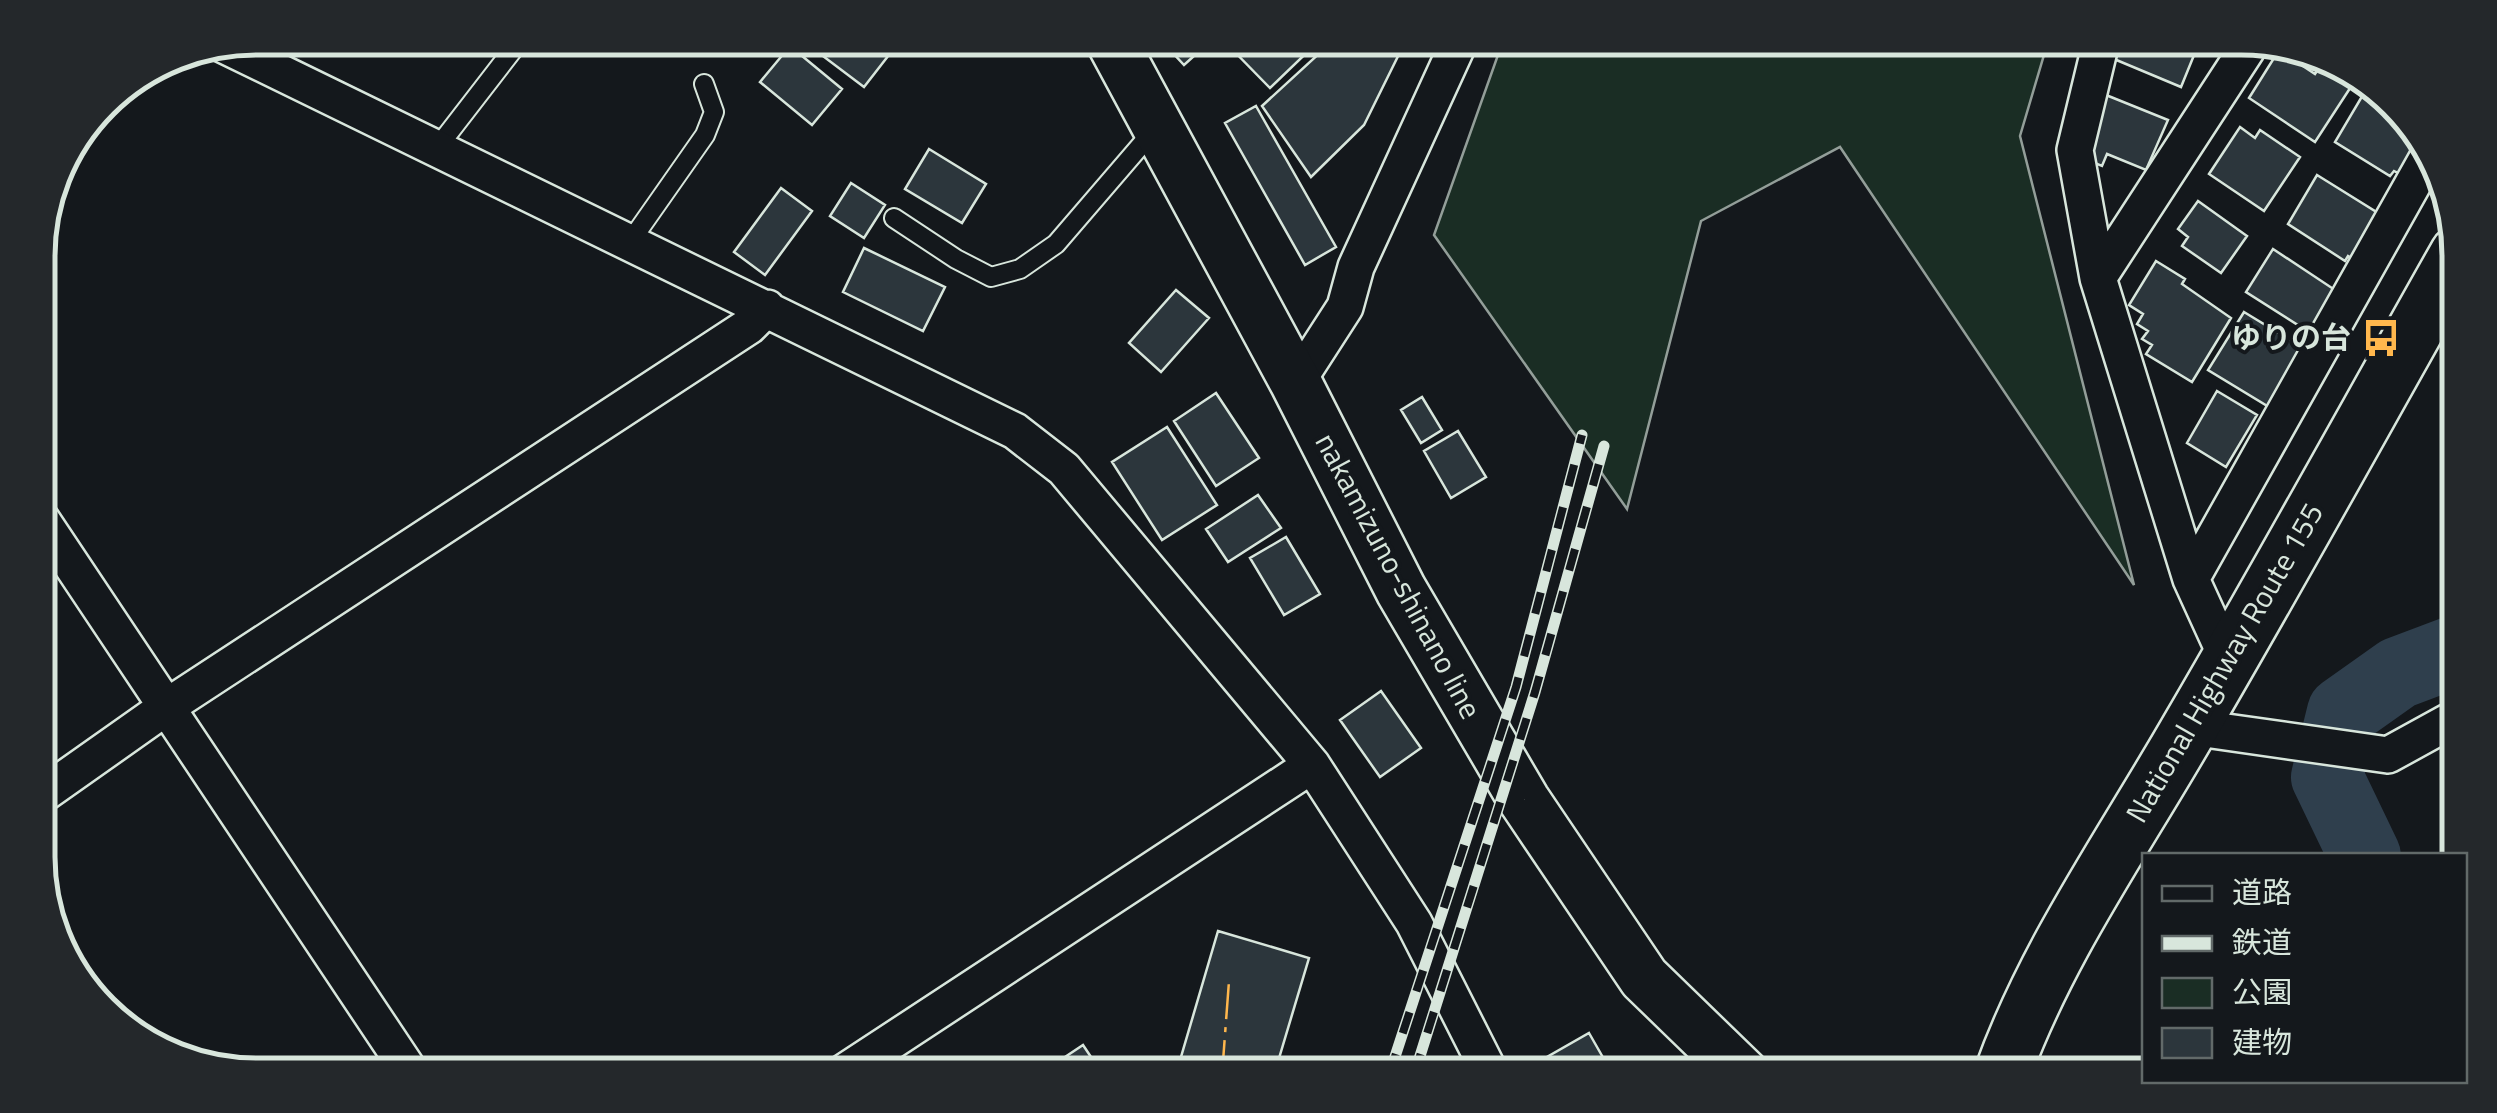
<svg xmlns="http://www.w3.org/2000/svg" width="2497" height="1113" font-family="'Titillium Web','Noto Sans JP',sans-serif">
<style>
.green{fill:#1a2d24;stroke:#939e99;stroke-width:2.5}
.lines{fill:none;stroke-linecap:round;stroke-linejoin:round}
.river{stroke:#2f3f4d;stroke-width:72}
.building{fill:#2c363c;stroke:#d8e6dc;stroke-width:2.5}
.service-casing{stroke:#d8e6dc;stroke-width:22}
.minor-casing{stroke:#d8e6dc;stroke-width:40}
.secondary-casing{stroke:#d8e6dc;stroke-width:55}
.trunk-casing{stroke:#d8e6dc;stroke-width:60}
.service{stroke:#14181c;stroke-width:18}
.minor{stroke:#14181c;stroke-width:35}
.secondary{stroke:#14181c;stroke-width:50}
.trunk{stroke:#14181c;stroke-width:55}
.rail-casing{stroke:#d8e6dc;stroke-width:11}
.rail{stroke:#14181c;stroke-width:8;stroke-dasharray:22;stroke-linecap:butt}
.power{stroke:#ffb74d;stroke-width:2.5;stroke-dasharray:35 8 5 8;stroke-linecap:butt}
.labels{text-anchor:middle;stroke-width:8;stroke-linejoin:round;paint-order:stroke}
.poi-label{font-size:30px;font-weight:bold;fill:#d8e6dc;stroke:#14181c;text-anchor:end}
.street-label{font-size:30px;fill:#d8e6dc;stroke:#14181c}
.rim{fill:none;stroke:#d8e6dc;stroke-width:5}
</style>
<rect width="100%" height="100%" fill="#14181c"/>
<!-- green -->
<path class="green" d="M1504 38H2049L2020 136 2134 585 1840 147 1701 221 1627 509 1434 235Z"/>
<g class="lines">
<!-- river -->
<path class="river" d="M2365 856 2327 777 2343 712 2398 673 2459 650"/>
</g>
<!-- building -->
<path class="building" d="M805 38H875L892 51 864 87 803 41Z
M1159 38H1214L1184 65Z
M1228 38H1322L1270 88 1224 41Z
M1336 38H1405L1406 40 1364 125 1311 177 1262 106Z
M2123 38H2201L2181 87 2114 59Z
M790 46 842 89 812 125 760 82Z
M2279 50 2315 74 2326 58 2356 79 2315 142 2249 98Z
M2364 93 2414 123 2424 146 2406 177 2394 171 2390 176 2335 142Z
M2106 95 2168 120 2146 170 2107 154 2102 166 2082 158Z
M1256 106 1336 247 1305 265 1225 123Z
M2240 127 2255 138 2260 130 2300 157 2264 211 2209 174Z
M929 149 986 184 962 223 905 189Z
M2317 175 2386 218 2358 262 2348 256 2345 261 2288 224Z
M851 183 885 205 864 238 830 216Z
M781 188 812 211 765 275 734 252Z
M2198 201 2247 236 2221 273 2182 246 2188 237 2178 229Z
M864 248 945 287 923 331 843 292Z
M2273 249 2338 292 2312 334 2246 292Z
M2156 261 2185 279 2182 284 2231 318 2192 382 2146 354 2152 345 2142 339 2148 331 2137 324 2143 314 2129 305Z
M1176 290 1209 318 1161 372 1129 343Z
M2244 312 2305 349 2269 407 2208 370Z
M2217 391 2257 415 2226 467 2187 443Z
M1216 393 1259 458 1216 486 1174 421Z
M1422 397 1442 430 1421 443 1401 410Z
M1167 427 1217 505 1162 540 1112 462Z
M1458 431 1486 477 1451 498 1424 451Z
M1258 495 1281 528 1228 562 1206 529Z
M1286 537 1320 594 1284 615 1250 558Z
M1381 691 1421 748 1380 777 1340 720Z
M1218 931 1309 958 1274 1075H1244L1181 1057Z
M1589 1033 1613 1075H1549L1540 1061Z
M1083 1045 1103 1075H1038Z"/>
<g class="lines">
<!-- service casing -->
<g class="service-casing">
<path id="service" d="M437 148 522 38
M894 218 956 259 991 277 1020 269 1056 244 1154 130
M630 242 705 135 714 112 704 84"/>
</g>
<!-- minor casing -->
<g class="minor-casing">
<path id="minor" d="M2102 38 2075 150 2098 278 2191 579 2228 660
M222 44 1015 431 1064 469 1312 765 1414 923 1491 1075
M2098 278 2247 49 2249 39
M1296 383 1345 307 1356 267 1461 38
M39 516 412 1075
M2191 579 2428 157
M2191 727 2388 755 2459 716
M39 797 165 708 749 326 767 308
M840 1075 1312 765"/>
</g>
<!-- secondary casing -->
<g class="secondary-casing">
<path id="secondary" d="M1110 38 1296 383 1401 590 1524 800 1644 978 1744 1075"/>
</g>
<!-- trunk casing -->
<g class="trunk-casing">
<path id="trunk" d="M2002 1075C2046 952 2124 842 2189 729 2281 572 2368 413 2458 254"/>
</g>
<!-- service -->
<use href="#service" class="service"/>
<!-- minor -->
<use href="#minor" class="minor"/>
<!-- secondary -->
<use href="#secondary" class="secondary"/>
<!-- trunk -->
<use href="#trunk" class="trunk"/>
<!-- rail casing -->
<g class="rail-casing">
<path id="rail" d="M1389 1075 1516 687 1582 435
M1414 1075 1535 692 1604 446"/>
</g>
<!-- rail -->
<use href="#rail" class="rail"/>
<!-- power -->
<path class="power" d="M1222 1075 1229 981"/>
</g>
<!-- icons -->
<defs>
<g id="bus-bare" transform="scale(3)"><path d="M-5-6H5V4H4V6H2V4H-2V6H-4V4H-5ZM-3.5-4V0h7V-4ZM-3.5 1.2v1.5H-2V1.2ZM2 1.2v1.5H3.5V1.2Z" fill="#ffb74d" stroke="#14181c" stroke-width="2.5" paint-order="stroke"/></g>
</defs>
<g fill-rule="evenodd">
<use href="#bus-bare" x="2381" y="338"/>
</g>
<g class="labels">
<!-- poi labels -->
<g class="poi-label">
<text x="2351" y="348">ゆりの台</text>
</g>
<!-- street labels -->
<g class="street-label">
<text transform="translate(1398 576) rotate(62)" y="10">nakamizuno-shinano line</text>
<text transform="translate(2225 663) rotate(-60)" y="10">National Highway Route 155</text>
</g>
</g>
<!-- crop -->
<path d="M0 0H2497V1113H0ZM256 55H2241A201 201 0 0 1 2442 256V857A201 201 0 0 1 2241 1058H256A201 201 0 0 1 55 857V256A201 201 0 0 1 256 55Z" fill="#24282b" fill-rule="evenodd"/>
<path class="rim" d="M256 55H2241A201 201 0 0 1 2442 256V857A201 201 0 0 1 2241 1058H256A201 201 0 0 1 55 857V256A201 201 0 0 1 256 55Z"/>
<!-- legend -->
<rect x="2142" y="853" width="325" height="230" fill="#14181c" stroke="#626a69" stroke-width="2.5"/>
<rect x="2162" y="886" width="50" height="15" fill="#14181c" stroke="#626a69" stroke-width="2.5"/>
<text x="2232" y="903" font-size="30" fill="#d8e6dc">道路</text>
<rect x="2162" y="936" width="50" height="15" fill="#d8e6dc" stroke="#626a69" stroke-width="2.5"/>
<text x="2232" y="953" font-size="30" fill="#d8e6dc">鉄道</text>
<rect x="2162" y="978" width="50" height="30" fill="#1a2d24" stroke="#626a69" stroke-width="2.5"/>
<text x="2232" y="1003" font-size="30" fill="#d8e6dc">公園</text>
<rect x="2162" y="1028" width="50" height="30" fill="#2c363c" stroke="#626a69" stroke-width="2.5"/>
<text x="2232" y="1053" font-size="30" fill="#d8e6dc">建物</text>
</svg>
